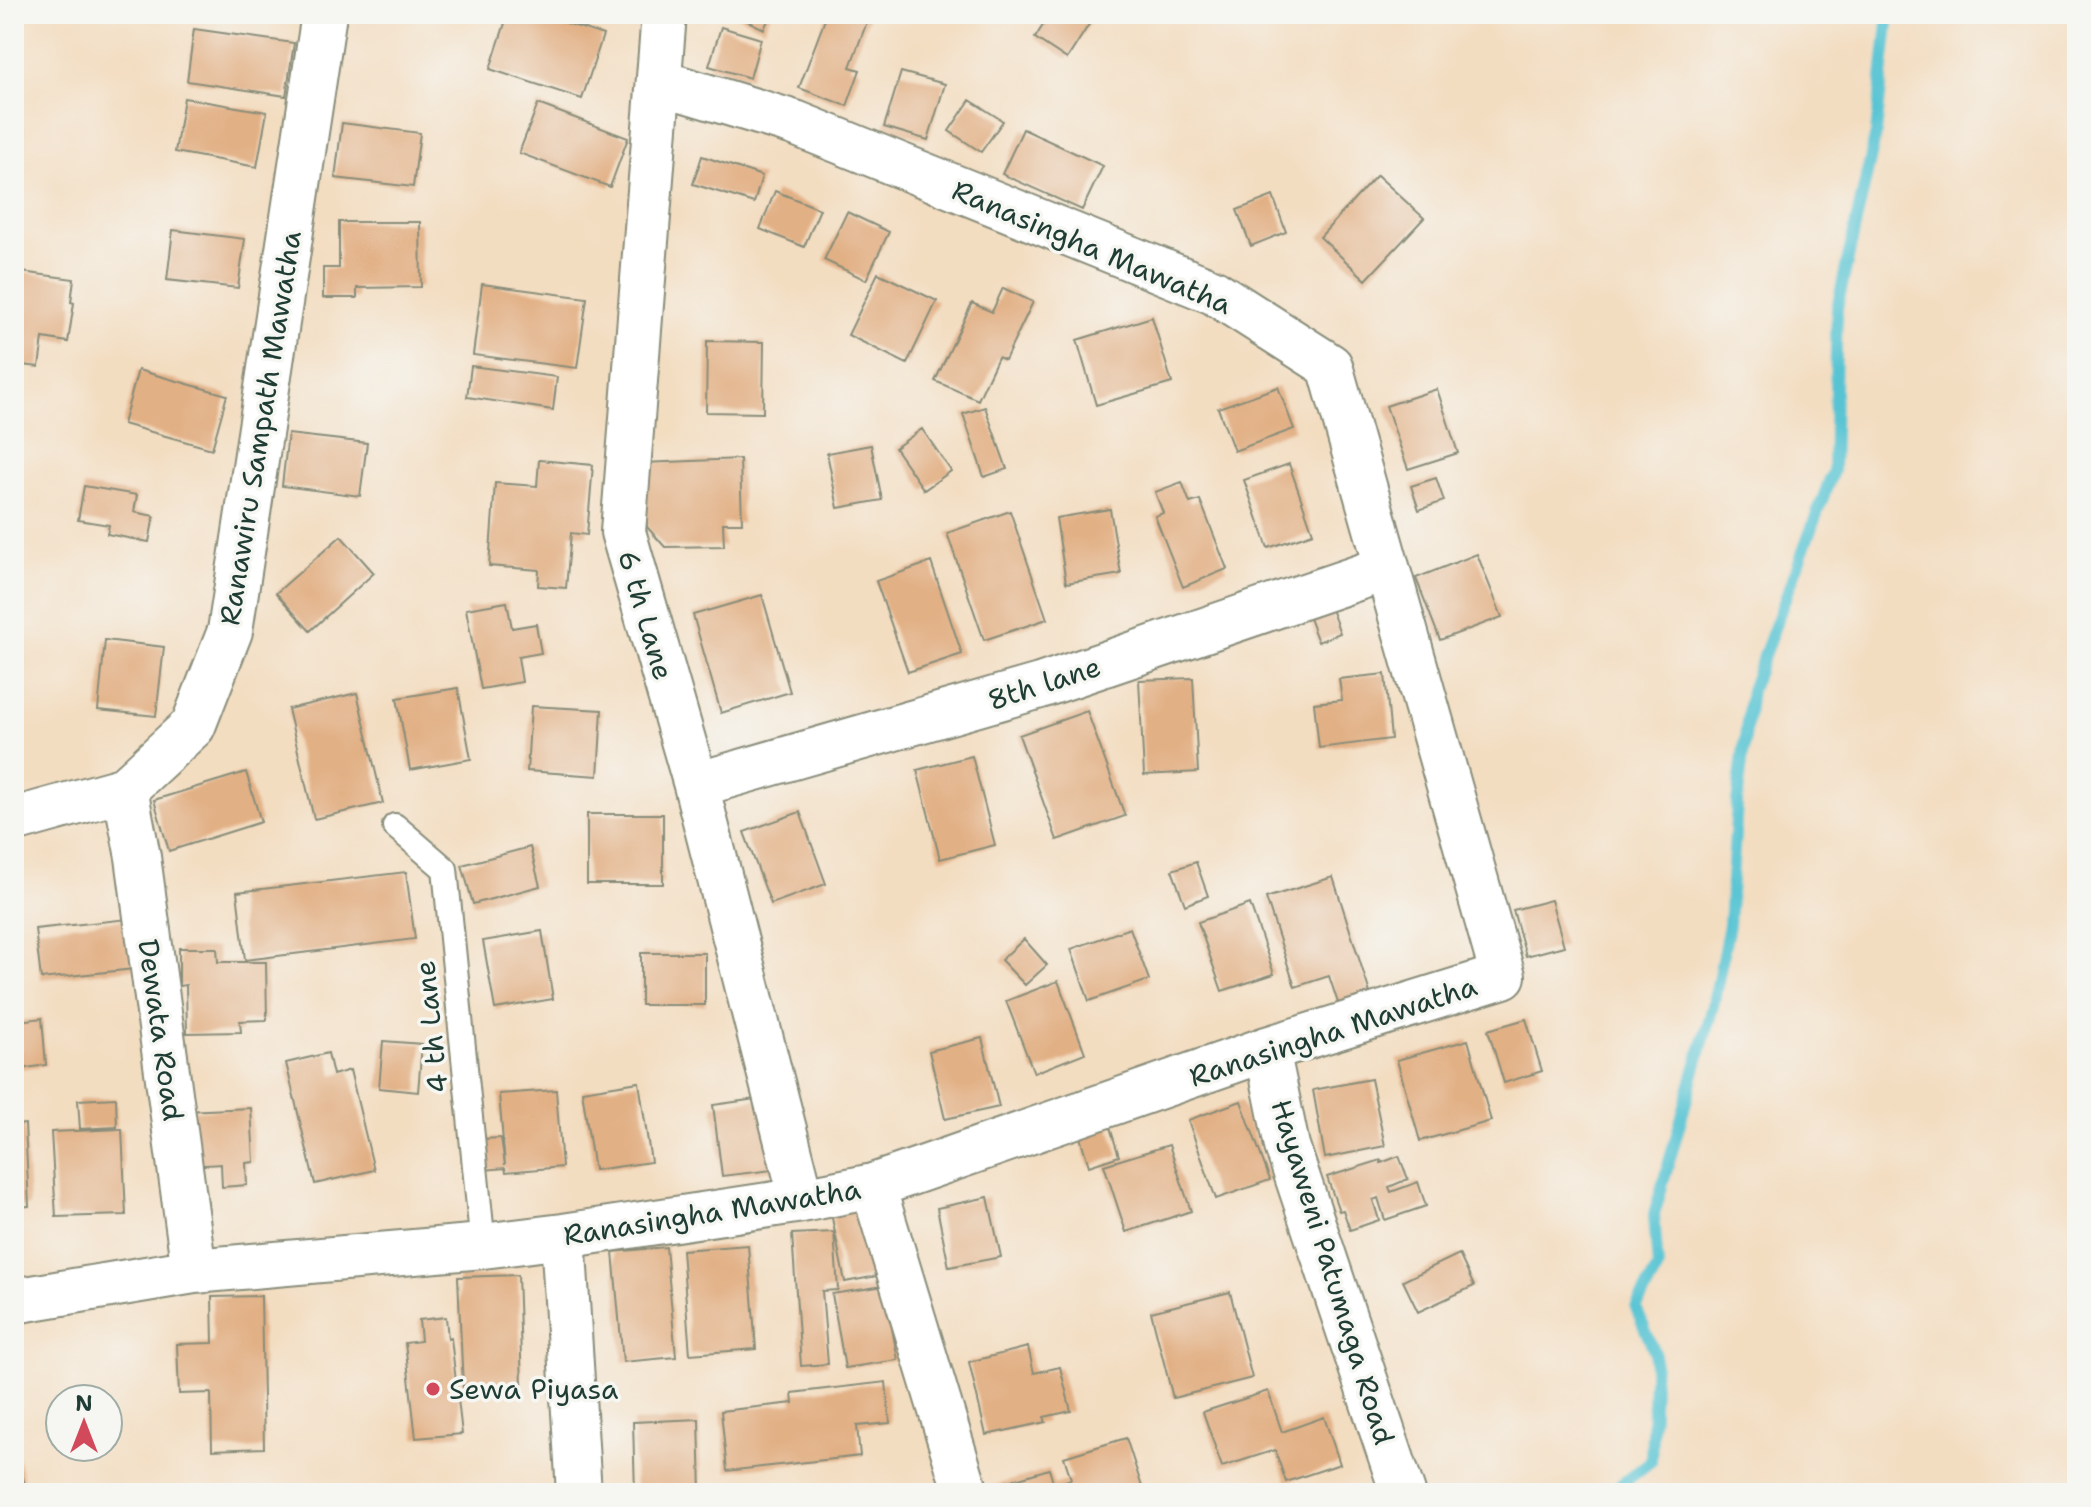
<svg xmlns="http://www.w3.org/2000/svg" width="2091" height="1507" font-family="'Shantell Sans',sans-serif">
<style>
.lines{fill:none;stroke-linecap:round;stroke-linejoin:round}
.stream{stroke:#58c4d3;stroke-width:12}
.building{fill:#e2b085}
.lane-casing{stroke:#898d7a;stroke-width:28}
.street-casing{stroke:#898d7a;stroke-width:48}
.lane{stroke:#fff;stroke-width:24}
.street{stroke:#fff;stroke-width:44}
.poi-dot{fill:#d1495b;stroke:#f6f6f2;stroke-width:3}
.labels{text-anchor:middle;stroke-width:7;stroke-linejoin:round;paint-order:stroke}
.street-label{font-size:28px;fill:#1f3d34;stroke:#f6f6f2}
.poi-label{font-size:28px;fill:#1f3d34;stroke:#f6f6f2;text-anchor:start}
</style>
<rect width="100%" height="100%" fill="#f6f6f2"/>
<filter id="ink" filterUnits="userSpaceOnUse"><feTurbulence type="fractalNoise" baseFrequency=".0125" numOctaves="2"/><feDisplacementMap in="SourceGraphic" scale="16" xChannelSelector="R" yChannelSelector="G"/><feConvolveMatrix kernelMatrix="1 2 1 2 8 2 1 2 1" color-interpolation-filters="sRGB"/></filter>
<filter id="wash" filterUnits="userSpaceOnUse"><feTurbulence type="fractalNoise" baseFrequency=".006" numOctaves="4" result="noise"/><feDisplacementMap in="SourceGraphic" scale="32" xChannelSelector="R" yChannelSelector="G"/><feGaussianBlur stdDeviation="1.8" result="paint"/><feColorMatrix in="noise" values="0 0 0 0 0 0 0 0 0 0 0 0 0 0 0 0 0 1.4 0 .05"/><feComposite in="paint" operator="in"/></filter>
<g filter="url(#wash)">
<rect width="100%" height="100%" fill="#f3ddc1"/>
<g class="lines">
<!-- stream -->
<path class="stream" d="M1610 1493 1651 1461 1655 1353 1636 1308 1658 1268 1654 1215 1713 1006 1729 925 1737 803 1751 690 1833 471 1837 308 1876 133 1889 14"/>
</g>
<g id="blocks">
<!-- building -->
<path class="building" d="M508 14H539L603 35 582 99 490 69Z
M733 14H771L764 29Z
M827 14H870L850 67 860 70 847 106 799 88Z
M968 14H985L978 22Z
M1050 14H1087L1093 18 1067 59 1035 38Z
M721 27 761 39 750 78 709 66Z
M194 29 294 43 286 96 187 81Z
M901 72 945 84 928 140 884 127Z
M184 98 267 112 257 167 175 152Z
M970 100 1003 121 981 152 949 131Z
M538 104 628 138 610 187 519 153Z
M342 123 420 133 413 187 335 178Z
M1023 129 1103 166 1082 210 1002 174Z
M702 156 762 176 754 203 693 184Z
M1377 175 1424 218 1366 280 1320 237Z
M775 191 820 209 804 247 760 229Z
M1273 196 1286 232 1251 246 1237 210Z
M847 212 889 232 866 280 824 260Z
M339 222H420L421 287 357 288V298H323V268H339Z
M173 230 245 239 238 288 167 280Z
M14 271 74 279 71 302 74 303 68 342 43 338 39 367 14 364Z
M878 273 937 301 907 364 848 335Z
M482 284 587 298 577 368 473 355Z
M1003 288 1033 302 1005 360 998 357 978 400 935 381 972 303 992 312Z
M1152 317 1172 383 1096 405 1077 340Z
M707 341 764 342 763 413 706 412Z
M471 366 557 377 553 410 467 397Z
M138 370 227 395 212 449 123 424Z
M1278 387 1294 429 1234 451 1218 408Z
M1437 389 1458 453 1408 469 1386 406Z
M985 407 1007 469 984 477 963 414Z
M922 429 951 471 924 490 895 448Z
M288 434 367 443 360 496 282 486Z
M871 445 882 500 838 508 827 453Z
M740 459 742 523H723L724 546 665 547 647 527 643 463Z
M539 460 593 465 587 535 571 533 566 588 538 586 539 570 489 566 495 483 537 486Z
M1289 464 1313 533 1268 548 1244 480Z
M1436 478 1444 501 1419 510 1411 486Z
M1182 482 1190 503 1200 500 1227 569 1183 587 1155 516 1163 513 1155 492Z
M84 486 137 495 134 512 154 516 149 542 107 534 109 525 78 520Z
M1110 509 1121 574 1066 583 1056 518Z
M1010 511 1047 619 984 640 947 533Z
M341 536 374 573 310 631 276 593Z
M1477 554 1502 617 1440 640 1416 578Z
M931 562 962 654 908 672 876 581Z
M762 595 790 692 721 713 693 615Z
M507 602 512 628 536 624 541 653 518 657 522 682 481 689 466 609Z
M1331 609 1340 633 1318 642 1309 618Z
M105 640 164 647 156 716 98 710Z
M1385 674 1391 739 1319 748 1314 703 1342 700 1339 679Z
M1193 678 1198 772 1144 775 1139 680Z
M458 688 471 759 410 770 397 698Z
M357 693 383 803 314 819 288 709Z
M531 706 602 710 598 776 527 771Z
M1087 711 1125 816 1057 840 1019 735Z
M972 756 995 845 940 859 917 770Z
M246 772 261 822 169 851 154 800Z
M800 812 826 884 771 904 744 832Z
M587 814H663V884H587Z
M530 847 540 886 473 904 462 865Z
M1196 862 1208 896 1185 905 1172 870Z
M406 872 415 939 245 960 237 892Z
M1333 877 1370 993 1338 1003 1329 976 1295 987 1266 898Z
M1551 900 1564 946 1526 956 1513 910Z
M1250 904 1274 974 1222 991 1198 922Z
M128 919 134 969 41 979 35 929Z
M1130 928 1149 980 1089 1001 1071 949Z
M542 931 553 999 495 1009 483 941Z
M1024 939 1047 965 1025 985 1001 960Z
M179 948H217L218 962H266L267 1020 240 1021 241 1032 187 1033 186 985 179 986Z
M641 953H705V1005H641Z
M1058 981 1085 1053 1034 1073 1006 1001Z
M42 1018 46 1065 14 1070V1049L21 1048 18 1021Z
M1526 1019 1542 1071 1504 1083 1488 1030Z
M982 1038 999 1107 945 1119 929 1051Z
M1468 1040 1491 1121 1420 1141 1397 1060Z
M383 1041 422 1044 418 1092 379 1088Z
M328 1053 333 1075 350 1070 374 1170 315 1184 286 1063Z
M1371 1079 1385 1146 1325 1158 1313 1090Z
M639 1082 651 1162 594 1170 582 1091Z
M556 1090 562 1167 506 1172 505 1168 484 1170 481 1139 501 1138 505 1165 499 1094Z
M116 1098 117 1127 80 1129 78 1100Z
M763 1098 773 1170 722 1176 713 1105Z
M1241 1101 1270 1180 1216 1199 1188 1120Z
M251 1108 254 1162 246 1163 247 1185 222 1187 221 1164 188 1166 185 1111Z
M25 1124 29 1206 14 1207V1125Z
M1109 1124 1119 1156 1089 1166 1079 1134Z
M122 1129 126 1215 56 1217 51 1132Z
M1169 1145 1191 1211 1126 1232 1104 1165Z
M1399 1156 1408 1179 1389 1187 1391 1192 1418 1182 1426 1206 1385 1220 1378 1198 1373 1200 1379 1220 1350 1230 1343 1210 1339 1211 1327 1177 1381 1160V1163Z
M988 1197 1001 1257 949 1267 937 1208Z
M863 1207 877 1276 845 1282 831 1213Z
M834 1232 838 1290 822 1291 828 1364 801 1366 792 1234Z
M748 1245 756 1349 690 1354 682 1250Z
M666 1247 676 1357 623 1362 613 1252Z
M1459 1254 1474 1286 1418 1312 1403 1281Z
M518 1275 522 1385 463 1388 458 1277Z
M884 1286 898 1360 845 1368 832 1294Z
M1230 1292 1252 1378 1173 1398 1151 1312Z
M261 1296 264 1448 212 1450 211 1393 179 1394 177 1344 213 1343 212 1297Z
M446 1317 448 1339 451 1338 462 1434 416 1438 405 1343 421 1341 419 1320Z
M1028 1347 1034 1373 1060 1367 1071 1411 1044 1417 1046 1422 986 1435 969 1362Z
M886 1382 890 1423 857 1426 860 1456 727 1471 721 1411 793 1403 792 1393Z
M1268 1391 1282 1432 1324 1417 1340 1464 1286 1482 1275 1450 1222 1467 1203 1412Z
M699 1419 701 1493H635L633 1422Z
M1126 1438 1144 1493H991L989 1487 1049 1469 1054 1485 1071 1479 1064 1457Z
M14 1443 26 1489 14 1492Z"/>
</g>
</g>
<g filter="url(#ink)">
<use href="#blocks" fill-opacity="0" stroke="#898d7a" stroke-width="2"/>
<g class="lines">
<!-- lane casing -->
<g class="lane-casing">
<path id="lane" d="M395 826 445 869 483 1246"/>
</g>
<!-- street casing -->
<g class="street-casing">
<path id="street" d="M664 14 623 532 696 785 802 1200
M696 785 1040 686 1387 568
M125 789 138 857 194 1271
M14 820 125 789 193 726 230 631 324 14
M1267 1049 1287 1146 1403 1493
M873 1186 966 1493
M563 1236 579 1493
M14 1301 194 1271 483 1246 563 1236 802 1200 873 1186 1267 1049 1503 976 1330 366 1214 292 795 123 659 82"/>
</g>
<!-- lane -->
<use href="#lane" class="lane"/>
<!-- street -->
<use href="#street" class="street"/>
</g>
</g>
<!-- markers -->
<circle class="poi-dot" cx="433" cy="1389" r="8"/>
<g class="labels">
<!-- street labels -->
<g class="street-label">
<text transform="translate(1092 247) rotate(23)" y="10">Ranasingha Mawatha</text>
<text transform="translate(260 428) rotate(-81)" y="10">Ranawiru Sampath Mawatha</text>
<text transform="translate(646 615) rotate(74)" y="10">6 th Lane</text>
<text transform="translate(1044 683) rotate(-18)" y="10">8th lane</text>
<text transform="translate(431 1027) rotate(-96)" y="10">4 th Lane</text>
<text transform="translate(161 1030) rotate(82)" y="10">Dewata Road</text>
<text transform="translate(1333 1031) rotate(-18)" y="10">Ranasingha Mawatha</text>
<text transform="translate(712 1212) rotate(-9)" y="10">Ranasingha Mawatha</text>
<text transform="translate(1333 1272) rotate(73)" y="10">Hayaweni Patumaga Road</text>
</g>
<!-- poi labels -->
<g class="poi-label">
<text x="449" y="1399">Sewa Piyasa</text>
</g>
</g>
<!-- margin -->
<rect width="2091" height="1507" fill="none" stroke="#f6f6f2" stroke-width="48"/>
<!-- north arrow -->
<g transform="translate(84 1423)"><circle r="38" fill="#f6f6f2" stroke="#a0aca6" stroke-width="2"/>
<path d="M0-6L14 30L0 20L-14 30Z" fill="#d1495b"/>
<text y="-12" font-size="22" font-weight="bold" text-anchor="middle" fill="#1f3d34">N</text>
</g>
</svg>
